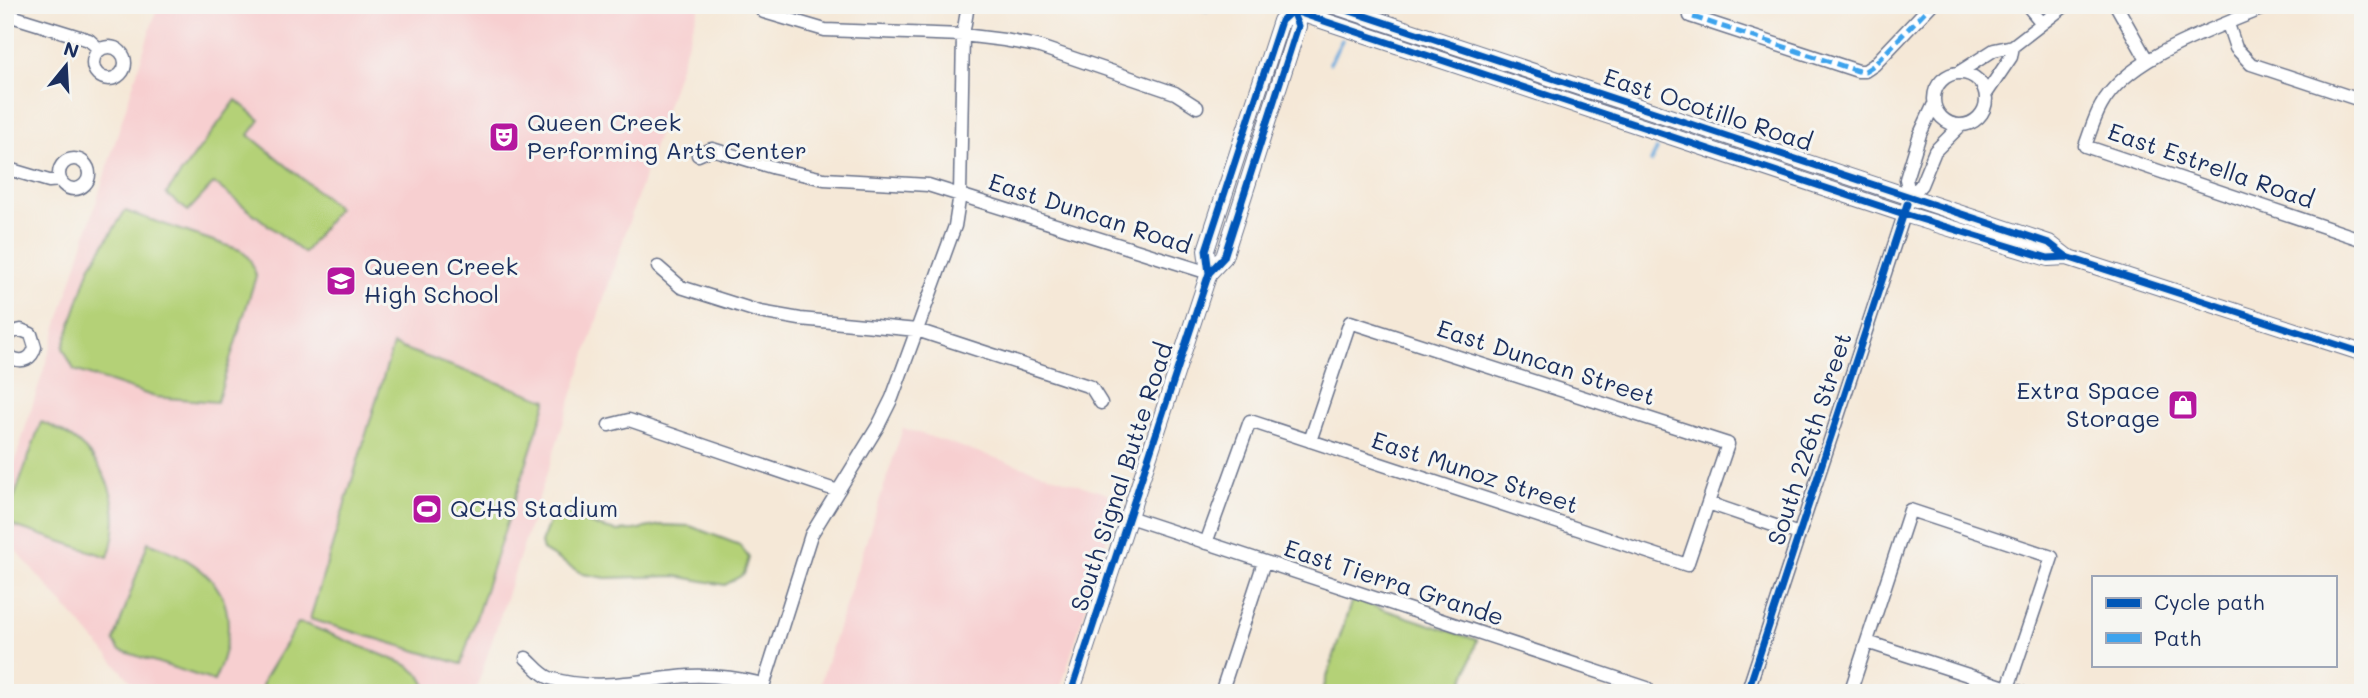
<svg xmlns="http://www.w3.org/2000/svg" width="2368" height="698" font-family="Mali,sans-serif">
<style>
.built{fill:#f7cfd0}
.green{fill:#b4d177;stroke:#68806a;stroke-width:2}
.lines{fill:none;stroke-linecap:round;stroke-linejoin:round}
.stream{stroke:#69a8db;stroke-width:3.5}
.street-casing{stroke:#677088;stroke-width:15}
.secondary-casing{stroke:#677088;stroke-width:18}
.street{stroke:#fff;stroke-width:12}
.secondary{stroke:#fff;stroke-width:16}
.quiet{stroke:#3da3ed;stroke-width:5;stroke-dasharray:10 5;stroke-linecap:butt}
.cycleway-casing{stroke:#f6f6f2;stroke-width:11}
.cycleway{stroke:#0057b8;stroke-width:7}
.labels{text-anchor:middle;stroke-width:6;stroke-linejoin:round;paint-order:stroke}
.street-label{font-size:24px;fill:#1b2f5e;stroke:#f6f6f2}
.poi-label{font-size:24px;fill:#1b2f5e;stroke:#f6f6f2;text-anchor:start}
</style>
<rect width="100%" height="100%" fill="#f6f6f2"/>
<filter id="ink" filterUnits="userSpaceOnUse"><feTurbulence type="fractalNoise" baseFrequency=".0143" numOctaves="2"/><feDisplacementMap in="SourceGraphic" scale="14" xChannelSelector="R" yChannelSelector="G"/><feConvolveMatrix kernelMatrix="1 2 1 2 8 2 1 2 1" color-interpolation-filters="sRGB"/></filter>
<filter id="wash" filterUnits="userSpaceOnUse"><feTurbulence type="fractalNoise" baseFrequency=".00686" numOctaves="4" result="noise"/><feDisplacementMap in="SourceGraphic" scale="28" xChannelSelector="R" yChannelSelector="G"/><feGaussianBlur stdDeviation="1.57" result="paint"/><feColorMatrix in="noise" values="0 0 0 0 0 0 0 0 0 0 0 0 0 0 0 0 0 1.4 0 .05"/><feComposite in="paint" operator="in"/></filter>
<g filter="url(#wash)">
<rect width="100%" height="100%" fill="#f5e8d7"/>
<!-- built -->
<path class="built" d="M158 5H700L475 693H141L5 538V493Z
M903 428 1120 498 1059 693H817Z"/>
<!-- green -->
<path class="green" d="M236 100 260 120 249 135 338 208 304 253 214 183 188 211 166 194Z
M125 211 240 250C250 257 253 264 256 276L217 402 155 397 74 370 63 348 90 267Z
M393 345 547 400 461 664 310 619Z
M41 422C98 443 129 497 108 557L14 526 8 515Z
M567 512 593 525 616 531 634 530 661 525 690 526 740 545 749 558 744 574 725 585 675 576 606 578 583 574 543 550 541 543 550 520Z
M148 542C221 568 247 607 214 681L119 650 114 641Z
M1352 599 1477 640 1460 693H1322Z
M298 623 308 625 407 665 420 675 430 693H260L264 679Z"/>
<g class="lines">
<!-- stream -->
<path class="stream" d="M1193 5 1207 10
M1330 63 1342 40
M1651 162 1657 149"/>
</g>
</g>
<g filter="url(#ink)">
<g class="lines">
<!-- street casing -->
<g class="street-casing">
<path id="street" d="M758 5 764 12 825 30 963 35 1004 40 1037 46 1175 93 1197 107
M1694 5 1690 16 1858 71H1865L1874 65 1931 5
M2027 5 2042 23
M2116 5 2147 60
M2270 5C2219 28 2128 55 2101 106 2094 118 2090 133 2085 146L2363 240
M5 14 89 40 100 50
M2228 24 2236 48 2251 64 2363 101
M93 63a16 16 0 1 1 32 0a16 16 0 1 1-32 0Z
M1934 99a26 26 0 1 1 52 0a26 26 0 1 1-52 0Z
M1958 73 1994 50 2013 46 2066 5
M1986 94 2011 57 2013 46
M698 155 712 149 775 168 824 179 928 185 1209 273
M59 174a15 15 0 1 1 30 0a15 15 0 1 1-30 0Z
M5 168 49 181 60 180
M1910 197 1906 179 1920 134 1934 104
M658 267 681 287 760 312 800 319 917 330 1091 387 1101 403
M5 342 12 332 21 330 31 334 35 347C32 359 23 363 12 358L5 349
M609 425 629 420 838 491
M1708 503 1799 534
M1129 517 1647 688 1645 693
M1206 543 1250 421C1395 469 1541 517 1687 565L1728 444 1350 322 1310 441
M1867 642 2023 693
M526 658C533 664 541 675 550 678 595 693 644 679 689 676 715 675 738 678 763 684
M5 691 7 693
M761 693 811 535 878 426 892 398 955 226 960 194 963 35 968 5
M1221 693 1264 562
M1747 693 1910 197 1921 185 1935 151 1961 125
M1850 693 1910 510 2052 557 2008 688"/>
</g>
<!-- secondary casing -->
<g class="secondary-casing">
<path id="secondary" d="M1276 5 1904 214 2048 258 2067 257 2363 353
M1332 5 2049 243 2067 257
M1209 273 1206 250 1281 21 1292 11 1294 5
M1071 693 1209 273 1224 257 1298 26 1292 11"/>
</g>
<!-- street -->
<use href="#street" class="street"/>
<!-- secondary -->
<use href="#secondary" class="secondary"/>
<!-- quiet -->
<path class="quiet" d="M1694 5 1690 16 1858 71H1865L1874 65 1931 5"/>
<!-- cycleway casing -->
<g class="cycleway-casing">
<path id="cycleway" d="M1276 5 1904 214 2048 258 2067 257 2363 353
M1332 5 2049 243 2067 257
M1209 273 1206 250 1281 21 1292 11 1294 5
M1071 693 1209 273 1224 257 1298 26 1292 11
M1747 693 1907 204"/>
</g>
<!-- cycleway -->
<use href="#cycleway" class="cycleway"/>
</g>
</g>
<!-- icons -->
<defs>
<g id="theatre-square" transform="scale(1.575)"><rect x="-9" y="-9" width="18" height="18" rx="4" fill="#b5179e" stroke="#f6f6f2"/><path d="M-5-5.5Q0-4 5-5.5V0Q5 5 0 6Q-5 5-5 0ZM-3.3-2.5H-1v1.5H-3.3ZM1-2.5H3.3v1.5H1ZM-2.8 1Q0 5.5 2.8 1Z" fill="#fff"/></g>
<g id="school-square" transform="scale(1.575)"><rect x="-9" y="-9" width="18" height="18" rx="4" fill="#b5179e" stroke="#f6f6f2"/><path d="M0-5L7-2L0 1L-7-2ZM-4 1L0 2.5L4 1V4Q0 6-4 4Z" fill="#fff"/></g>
<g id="shop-square" transform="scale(1.575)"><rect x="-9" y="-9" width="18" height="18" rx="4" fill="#b5179e" stroke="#f6f6f2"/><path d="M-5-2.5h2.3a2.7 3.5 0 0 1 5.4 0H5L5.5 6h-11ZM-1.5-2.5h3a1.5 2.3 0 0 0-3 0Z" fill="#fff"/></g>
<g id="stadium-square" transform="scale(1.575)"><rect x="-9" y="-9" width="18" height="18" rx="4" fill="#b5179e" stroke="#f6f6f2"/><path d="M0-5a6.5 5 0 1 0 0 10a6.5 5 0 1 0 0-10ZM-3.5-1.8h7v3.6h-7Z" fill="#fff"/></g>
</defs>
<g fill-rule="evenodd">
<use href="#theatre-square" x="504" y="137"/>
<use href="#school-square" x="341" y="281"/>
<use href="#shop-square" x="2183" y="405"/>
<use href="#stadium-square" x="427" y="509"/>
</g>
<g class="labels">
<!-- street labels -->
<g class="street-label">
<text transform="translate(1708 110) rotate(18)" y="8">East Ocotillo Road</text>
<text transform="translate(2211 166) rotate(19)" y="8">East Estrella Road</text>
<text transform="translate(1090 214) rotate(18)" y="8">East Duncan Road</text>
<text transform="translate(1546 363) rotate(18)" y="8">East Duncan Street</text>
<text transform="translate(1810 439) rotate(-72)" y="8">South 226th Street</text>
<text transform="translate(1475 473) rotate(18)" y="8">East Munoz Street</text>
<text transform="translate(1122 477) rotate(-72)" y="8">South Signal Butte Road</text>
<text transform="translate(1394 583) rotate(18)" y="8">East Tierra Grande</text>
</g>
<!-- poi labels -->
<g class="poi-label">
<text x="527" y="131">Queen Creek<tspan x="527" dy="28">Performing Arts Center</tspan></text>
<text x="364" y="275">Queen Creek<tspan x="364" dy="28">High School</tspan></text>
<text x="2160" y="399" text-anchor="end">Extra Space<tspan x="2160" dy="28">Storage</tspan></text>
<text x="450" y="517">QCHS Stadium</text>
</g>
</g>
<!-- margin -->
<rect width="2368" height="698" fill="none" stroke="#f6f6f2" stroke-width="28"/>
<!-- legend -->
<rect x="2092" y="576" width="245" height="91" fill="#f6f6f2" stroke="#9ea6b7" stroke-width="2"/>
<rect x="2106" y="598" width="35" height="10" fill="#0057b8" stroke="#9ea6b7" stroke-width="2"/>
<text x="2154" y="610" font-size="21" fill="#1b2f5e">Cycle path</text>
<rect x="2106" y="633" width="35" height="10" fill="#3da3ed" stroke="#9ea6b7" stroke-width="2"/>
<text x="2154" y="646" font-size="21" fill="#1b2f5e">Path</text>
<!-- north arrow -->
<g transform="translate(66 66) rotate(18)" stroke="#f6f6f2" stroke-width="5" paint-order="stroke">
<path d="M0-5L12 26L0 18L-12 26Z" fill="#1b2f5e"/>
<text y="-10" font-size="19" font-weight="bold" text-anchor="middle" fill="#1b2f5e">N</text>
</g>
</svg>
